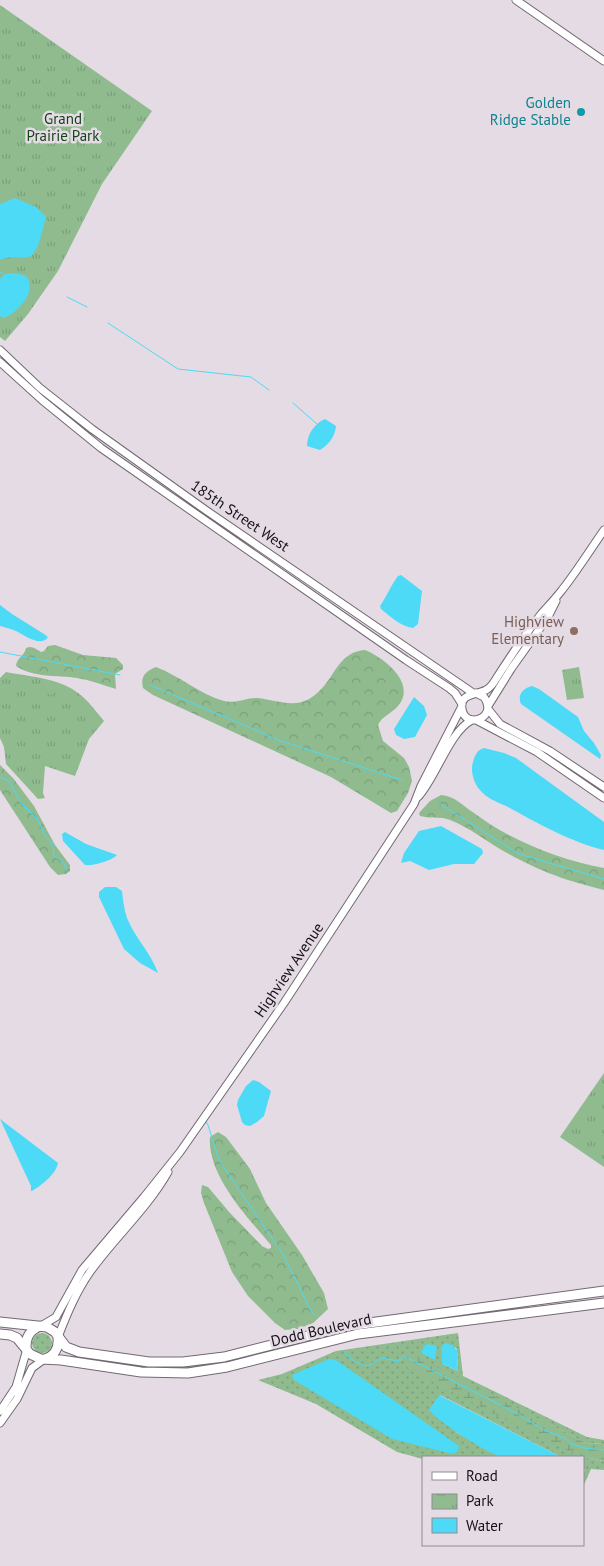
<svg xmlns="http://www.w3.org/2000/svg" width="604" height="1566" font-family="'PT Sans',sans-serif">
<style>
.grass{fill:url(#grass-dots);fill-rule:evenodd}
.forest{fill:url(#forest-crowns)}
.wetland{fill:url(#wetland-marsh)}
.park{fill:url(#park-tufts)}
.pitch{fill:#8fbb8f}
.water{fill:#4cdaf7}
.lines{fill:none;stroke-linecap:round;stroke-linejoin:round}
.stream{stroke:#4cdaf7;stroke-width:1}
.minor-casing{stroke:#726972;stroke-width:9}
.major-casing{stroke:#726972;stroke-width:11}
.minor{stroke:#fff;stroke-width:7}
.major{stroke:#fff;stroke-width:9}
.culture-dot{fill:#0f9aa8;stroke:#e5dbe5;stroke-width:2}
.education-dot{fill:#8d6e63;stroke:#e5dbe5;stroke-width:2}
.labels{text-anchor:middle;stroke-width:5;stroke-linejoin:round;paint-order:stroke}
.culture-label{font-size:15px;fill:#0d838f;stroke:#e5dbe5;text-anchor:end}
.park-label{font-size:15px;fill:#114416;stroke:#e5dbe5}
.street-label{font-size:15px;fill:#161216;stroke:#e5dbe5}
.education-label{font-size:15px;fill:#785e54;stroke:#e5dbe5;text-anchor:end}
</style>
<defs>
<pattern id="grass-dots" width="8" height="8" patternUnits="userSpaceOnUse" patternTransform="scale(1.25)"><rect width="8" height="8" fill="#8fbb8f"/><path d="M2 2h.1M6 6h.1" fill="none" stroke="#7ba07b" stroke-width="1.8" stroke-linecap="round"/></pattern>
<pattern id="forest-crowns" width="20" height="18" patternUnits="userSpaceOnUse" patternTransform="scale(1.25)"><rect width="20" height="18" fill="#8fbb8f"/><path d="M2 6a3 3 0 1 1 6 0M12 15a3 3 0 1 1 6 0" fill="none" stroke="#7ba07b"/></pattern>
<pattern id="wetland-marsh" width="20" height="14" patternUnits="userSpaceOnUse" patternTransform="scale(1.25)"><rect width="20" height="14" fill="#8fbb8f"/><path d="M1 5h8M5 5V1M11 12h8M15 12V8" fill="none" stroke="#7ba07b"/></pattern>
<pattern id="park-tufts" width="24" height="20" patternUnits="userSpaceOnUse" patternTransform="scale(1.25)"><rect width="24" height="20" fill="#8fbb8f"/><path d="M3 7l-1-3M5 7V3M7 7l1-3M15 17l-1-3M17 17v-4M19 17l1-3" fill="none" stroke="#7ba07b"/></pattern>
</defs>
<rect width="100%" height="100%" fill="#e5dbe5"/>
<!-- grass -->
<path class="grass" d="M514 1307 515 1309C472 1317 429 1319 386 1326 320 1337 256 1363 189 1369 152 1373 115 1365 79 1360L80 1356 178 1366 222 1361 341 1331Z
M458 1333 463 1376 587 1437 604 1440V1444L586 1443 481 1390 580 1456 604 1461V1470L591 1469 583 1487V1475L585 1470 583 1468V1457H561L440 1395 456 1432 501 1457H423V1459L397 1452 316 1404 258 1380 282 1374 336 1351ZM456 1347 457 1350 458 1371 442 1364Z
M32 1343a10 10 0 1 1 20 0a10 10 0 1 1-20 0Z"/>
<!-- forest -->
<path class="forest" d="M55 645 83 655 116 658 123 665V669L115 674 116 689C103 685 90 680 77 678 58 675 33 678 16 666 17 657 24 657 26 648 32 645 36 649 41 652L44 651 48 646Z
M365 650C385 658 417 684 398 706 391 714 382 716 378 725L383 741 404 758 409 767 412 781 408 793 397 811 391 813 331 777 153 695 143 688C140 676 146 671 156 667 180 676 199 694 224 701 236 704 247 697 258 698 286 702 302 712 324 686 336 672 341 652 365 650Z
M0 765 13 778 34 806 55 845 70 865V871L66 874 58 875 50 867 0 790Z
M441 795C455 796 463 806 474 813 485 821 495 828 507 834 537 850 571 862 604 868V890C567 881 541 872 507 853 488 843 471 828 450 820 440 816 430 819 420 816L419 813 430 801Z
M218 1132 226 1137 250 1169 266 1203 302 1255 324 1293 328 1309 313 1323 298 1329 285 1330 275 1323 248 1296 232 1272 204 1203 201 1193 202 1185 208 1187 230 1213 262 1246 268 1249 271 1248V1245C248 1218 207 1175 210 1137Z"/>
<!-- wetland -->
<path class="wetland" d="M412 1354 586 1443 604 1444V1461L580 1456 551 1443 411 1371 405 1365Z"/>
<!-- park -->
<path class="park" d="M0 5 152 111 102 184 58 271 28 314 5 341 0 337Z
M579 667 584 698 567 700 562 670Z
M6 672C31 677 63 678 83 697 91 704 97 713 104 721L89 739 75 776 45 766 43 793 45 798 38 799 6 764 4 747 0 738V678Z
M604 1073V1167L560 1137Z"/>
<!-- pitch -->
<path class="pitch" d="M43 684 54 686 53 695 41 693Z
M11 685 18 690 8 704 1 700Z"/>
<!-- water -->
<path class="water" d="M15 198 36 207 46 217C43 226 39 255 28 257 16 259 14 254 0 260V204Z
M10 273 20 274 26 276C38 292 18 312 4 318L0 316V279L4 275Z
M325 419 336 426C335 437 329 444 320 450L307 446C307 434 315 423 325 419Z
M401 575 422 591 418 624 413 628C400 626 391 617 381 609L380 606C387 596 391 585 398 576Z
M0 605 12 614 44 634 48 637C41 648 24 635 16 631 11 629 5 627 0 626Z
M532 686 539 689 578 717 584 731 594 743 601 755 600 759 521 704C517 695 523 688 532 686Z
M414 697 424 706 427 715 415 737 404 739 396 735 394 729Z
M484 748 504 753 516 758 604 822V850C572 843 535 822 506 806 497 802 486 798 480 790 474 784 470 770 473 762 475 755 477 750 484 748Z
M441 826 482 849 483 853 474 864H454L429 870 410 861 401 863 404 853 419 831Z
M65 832 86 844 117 855C111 861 94 866 85 865L63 841 62 834Z
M105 887H116L122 891C123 900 124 909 127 918 135 938 151 953 158 973L140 963 124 949 99 897V892Z
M253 1080 259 1082 271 1091 264 1116 257 1122 250 1126 245 1125 242 1122 237 1105 238 1100 246 1086Z
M0 1119 58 1163C56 1174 42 1185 32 1191H31V1186Z
M445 1343 452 1345 457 1350 458 1371 442 1364 441 1348Z
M428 1344 437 1346 435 1360 421 1353 424 1346Z
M329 1359 336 1360 459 1446 458 1451 453 1454 392 1439 294 1380 292 1375Z
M439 1395 561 1457C542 1457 522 1459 503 1457 491 1456 436 1420 429 1410Z"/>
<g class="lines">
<!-- stream -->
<path class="stream" d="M0 272 6 275
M67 297 87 307
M108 323 178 369 251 377 269 390
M293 403 317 424
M0 652 120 675
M150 685 281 741 402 780
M0 777 9 781 21 803 38 820 44 834 53 845 54 856 64 863 67 871
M440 804 519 854 604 879
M206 1122 208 1125 219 1160 284 1256 311 1311 315 1316
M344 1351C349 1360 359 1364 368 1366L382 1358 398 1361 404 1356 518 1414 544 1430 565 1438 572 1444 584 1448 604 1450"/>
<!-- minor casing -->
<g class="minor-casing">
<path id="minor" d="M516 0 604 61
M0 350 40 388 92 429 207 511 473 693
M0 362 42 400 101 448 406 660 449 688 455 693 462 704
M476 693 484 697C499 718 465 730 462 709 459 693 477 695 486 690 490 688 493 684 496 679 510 657 525 634 542 613 549 605 556 598 562 590 577 571 590 550 604 530
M488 706 511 669 548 617 556 601
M488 709 500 724 550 751 604 787
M476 720 537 752 604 798
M418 797C437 776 449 732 472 720
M41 1326 56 1317 82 1270 144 1197 180 1152 284 1003 414 804 421 786 461 708
M58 1337C67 1314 76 1292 90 1272 115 1237 147 1209 168 1172
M0 1411 16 1387 27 1349
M0 1423 17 1399 32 1368 43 1360"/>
</g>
<!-- major casing -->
<g class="major-casing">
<path id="major" d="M0 1322 47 1327 55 1332 66 1347 79 1352 149 1362H183L224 1357 347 1326 604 1291
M0 1334 10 1335 17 1338 30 1354 41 1359 61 1360 141 1372 188 1373 227 1367 358 1334 604 1303
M26 1348C26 1337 29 1331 40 1326
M45 1359C54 1356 59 1348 58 1338"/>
</g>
<!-- minor -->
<use href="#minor" class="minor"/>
<!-- major -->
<use href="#major" class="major"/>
</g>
<!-- markers -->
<circle class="culture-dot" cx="581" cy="112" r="5"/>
<circle class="education-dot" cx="574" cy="631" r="5"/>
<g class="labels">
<!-- culture labels -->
<g class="culture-label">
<text x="571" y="108">Golden<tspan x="571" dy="17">Ridge Stable</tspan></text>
</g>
<!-- park labels -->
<g class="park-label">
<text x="63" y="124">Grand<tspan x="63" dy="17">Prairie Park</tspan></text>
</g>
<!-- street labels -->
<g class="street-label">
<text transform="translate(240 516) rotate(34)" y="5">185th Street West</text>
<text transform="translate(289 970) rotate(-56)" y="5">Highview Avenue</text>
<text transform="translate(321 1330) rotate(-13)" y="5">Dodd Boulevard</text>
</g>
<!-- education labels -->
<g class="education-label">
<text x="564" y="627">Highview<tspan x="564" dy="17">Elementary</tspan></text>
</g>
</g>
<!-- legend -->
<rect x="422" y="1456" width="162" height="90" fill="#e5dbe5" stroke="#928b92"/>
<rect x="432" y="1472" width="25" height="8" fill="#ffffff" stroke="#928b92"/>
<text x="466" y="1481" font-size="15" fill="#161216">Road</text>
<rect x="432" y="1494" width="25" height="15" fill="url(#park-tufts)" stroke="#928b92"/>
<text x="466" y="1506" font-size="15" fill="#161216">Park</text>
<rect x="432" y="1518" width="25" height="15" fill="#4cdaf7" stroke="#928b92"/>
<text x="466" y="1531" font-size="15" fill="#161216">Water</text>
</svg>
